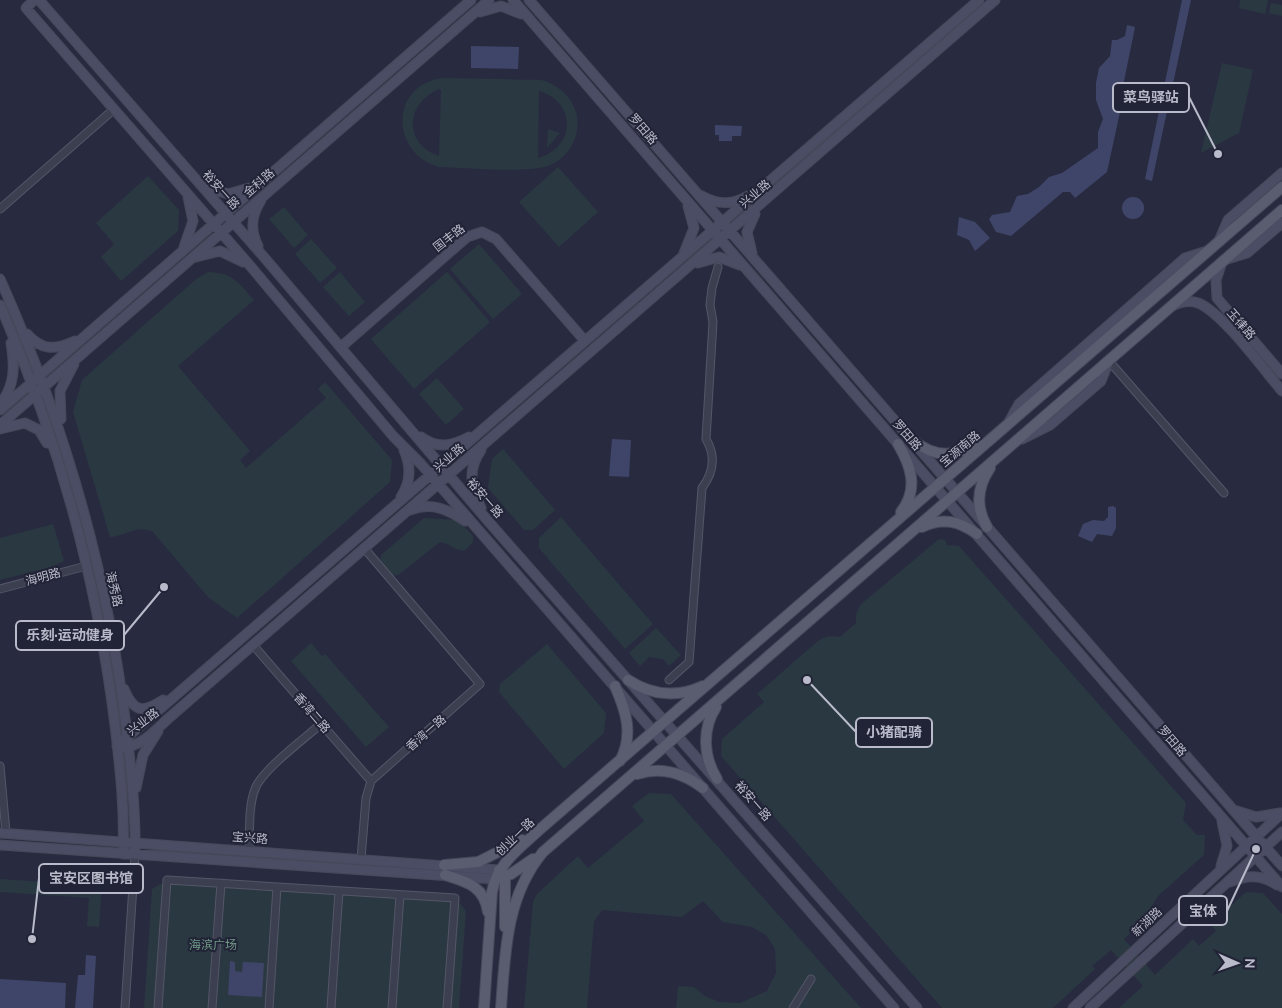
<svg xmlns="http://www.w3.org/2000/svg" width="1282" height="1008" font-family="Ubuntu,'Noto Sans SC',sans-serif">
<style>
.green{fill:#2a3841;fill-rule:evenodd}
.water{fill:#3f4568}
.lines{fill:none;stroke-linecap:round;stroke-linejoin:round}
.street-casing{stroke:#545668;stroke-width:9}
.secondary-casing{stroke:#46485a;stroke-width:11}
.primary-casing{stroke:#46485a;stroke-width:12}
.street{stroke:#3c3f50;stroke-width:7}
.secondary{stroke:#4a4d63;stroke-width:9}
.primary{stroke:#5a5d70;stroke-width:10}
.labels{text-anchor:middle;stroke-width:4;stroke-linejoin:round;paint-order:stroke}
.street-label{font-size:12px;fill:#b9bbca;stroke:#212336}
.park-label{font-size:12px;fill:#719a86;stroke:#212336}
.leader{fill:none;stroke:#b9bbca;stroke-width:2}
.callout-dot{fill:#b9bbca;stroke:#212336;stroke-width:2}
.callout{fill:#212336;stroke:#b9bbca;stroke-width:2}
.callout-label{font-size:14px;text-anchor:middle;font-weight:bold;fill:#b9bbca}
</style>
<rect width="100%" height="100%" fill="#282b40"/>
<!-- green -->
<path class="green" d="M1240 0H1268L1265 14 1239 8Z
M1271 3 1282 5V16L1269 13Z
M1222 63 1253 70 1239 133 1201 153Z
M445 78 541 80C557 84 571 96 576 112 583 138 565 165 539 168 510 172 469 168 439 167 389 153 390 82 445 78ZM440 89 441 90 439 156C403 144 405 102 440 89ZM539 91C577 102 576 148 538 158Z
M548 129 560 133 547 148Z
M558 167 598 212 559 247 519 202Z
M148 176 179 210 178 231 121 281 101 257 114 244 96 223Z
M284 207 308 235 294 248 269 219Z
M311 239 337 268 320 283 295 254Z
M479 244 522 294 493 319 450 269Z
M208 272C233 273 238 282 254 300L178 366 250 451 240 460 246 468 326 398 318 389 325 382 392 460 390 482 237 618 208 597 153 532C138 524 126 536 110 537L73 412 82 380 195 280Z
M340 272 365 302 349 316 323 287Z
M447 272 490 322 414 389 371 339Z
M437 378 464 409 446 425 419 394Z
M503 449 555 510 533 530H524L488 488 492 459Z
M561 517 653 624 625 649 539 548V538Z
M424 518 458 520 473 536V542L464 551C454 550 449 543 440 542L398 575 391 576 380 561 381 555Z
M53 524 64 561 51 567 0 580V538Z
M939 539 945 540 947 545 959 546 1186 803 1183 820 1197 835H1205L1204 855 1158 896 1143 920 1124 939 1155 975 1193 939 1199 946 1216 931 1211 924 1246 892 1263 893 1282 914V1008H1119L1143 986 1111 950 1092 966 1095 969 1053 1008H942L721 756 722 739 764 702 757 694 819 640 829 636 840 637 856 623V615L860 605Z
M656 628 681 655 669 666 663 659 649 657 640 666 629 653Z
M311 643 322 656 325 654 389 727 366 747 291 661Z
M547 644 606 713 604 733 564 769 499 692 500 684Z
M649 793 671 794 861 1008H676L678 986 694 987 705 996 719 1002 740 1003 767 991 776 973 775 949 766 935 752 927 723 922 703 901 682 917 602 910 594 921 587 1008H524L533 902 537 894 578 856 588 868 644 821 632 806Z
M0 879 102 886 99 927 87 926 89 898 0 892Z
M167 880 455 898 466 911 459 1008H144L152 889Z"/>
<!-- water -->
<path class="water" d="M1182 0H1191L1152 181 1145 179Z
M1127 25 1135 27 1121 96 1117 95 1114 110 1120 112 1107 172 1075 198 1070 192H1063L1011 236 996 232 989 219 992 215 1010 212 1017 196 1028 194 1039 187 1049 177 1062 173 1098 148V132L1103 119 1096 100V83L1099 68 1110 56 1112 40H1117L1125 36Z
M471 46 519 47 518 69 471 68Z
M715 125 742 126 741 136H732V141H719V135H715Z
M1122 208a11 11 0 1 1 22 0a11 11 0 1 1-22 0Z
M959 217 975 222 990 238 975 251 969 240 957 235Z
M612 439 631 440 629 477 609 476Z
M1113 506 1116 508V528L1112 536 1097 534 1092 542 1078 536 1083 524 1093 520 1104 521 1108 517V507Z
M86 955 96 956 93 1008H75L78 975H85Z
M230 961 235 962V971L242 972 243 962 264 963 262 997 228 995Z
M0 979 66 983 65 1008H0Z"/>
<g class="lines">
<!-- street casing -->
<g class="street-casing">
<path id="street" d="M0 209 113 110
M1109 361 1224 493
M0 589 86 566
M253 645 371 781
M669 680 689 662 702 488C714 472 716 456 706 439L713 322 710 305 712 288 718 267
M0 766 6 833
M249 851C250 832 248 807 255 789 262 770 305 738 321 724
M361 859 366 798 371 781 480 684 364 548
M125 1008 135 855
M158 1008 167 880 455 898 447 1008
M212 1008 221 883
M269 1008 277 887
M331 1008 339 891
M392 1008 400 895
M793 1008 811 979"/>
</g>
<!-- secondary casing -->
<g class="secondary-casing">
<path id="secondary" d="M34 0 26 8 252 268 393 436 421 464 894 1008
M39 0 263 256 488 521 917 1008
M513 0 1282 887
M529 0 1282 866
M480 12 501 6 521 14
M205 187 228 194 249 188
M702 196C718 205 732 205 748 196
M1219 241 1228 220 1282 173
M258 246C250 230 251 216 261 200
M184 247 193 221 188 197
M684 253 694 228 688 206
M752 253 747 232 755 214
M196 257 220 251 243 262
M1224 260 1247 253 1282 223
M1222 262 1216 280 1217 298 1282 374
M698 263 719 257 740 265
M0 279C63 420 107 572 126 726 131 769 136 812 135 855
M0 305C58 438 97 581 115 725 120 768 125 810 123 854
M1172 306C1180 302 1190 300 1198 303 1222 312 1264 370 1282 391
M27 334C42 351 55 350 75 341
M341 347 467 237 482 232 496 239 585 341
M0 405C15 385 15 367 11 343
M0 410 471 0
M61 419 60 391 74 364
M1009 422 1019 404 1185 258 1207 251
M0 425 489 0
M0 429 25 423 39 430 47 443
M421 437C437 449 452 446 469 437
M1022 439 1050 425 1101 381 1109 361
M401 497C411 482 411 466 404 450
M481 508C471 487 467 470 481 450
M410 510C432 502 447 509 465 521
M124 689C134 713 143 713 163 700
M117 746C138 752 156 729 170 717L995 0
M117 746 979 0
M136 788 143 755 158 731
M1237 811 1256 817 1280 813
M0 833 499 870
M0 845 495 879
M1221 866 1227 846 1222 821
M1230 882C1247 875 1261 874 1277 885
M1073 1008 1282 813
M1090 1008 1282 832"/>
</g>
<!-- primary casing -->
<g class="primary-casing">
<path id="primary" d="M913 440C935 459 955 456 980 444
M898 444C911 466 919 489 901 512
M922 527C942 517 959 521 977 534
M987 527C975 506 977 487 990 468
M628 680C651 695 677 698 703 686
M615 686C626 711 634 735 620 761
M716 707C702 729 703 756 717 779
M637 774C662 766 683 773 703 788
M444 865 478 862 522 840
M499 870 503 873 505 880V927
M445 875C467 882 484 886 488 912
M498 878 511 874 533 859
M484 1008 492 892C497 864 519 849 538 831L1282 187
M501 1008C505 953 506 896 543 852L1282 210"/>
</g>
<!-- street -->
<use href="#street" class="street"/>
<!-- secondary -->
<use href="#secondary" class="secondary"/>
<!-- primary -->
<use href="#primary" class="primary"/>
</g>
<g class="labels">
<!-- street labels -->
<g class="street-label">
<text transform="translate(643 129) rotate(49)" y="4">罗田路</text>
<text transform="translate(259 183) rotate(-41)" y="4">金科路</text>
<text transform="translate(221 190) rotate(48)" y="4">裕安一路</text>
<text transform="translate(755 194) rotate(-41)" y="4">兴业路</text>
<text transform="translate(449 238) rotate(-38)" y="4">国丰路</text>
<text transform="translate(1241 324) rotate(49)" y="4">玉律路</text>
<text transform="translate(907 435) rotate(49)" y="4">罗田路</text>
<text transform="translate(960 449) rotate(-40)" y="4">宝源南路</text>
<text transform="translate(449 458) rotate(-41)" y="4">兴业路</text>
<text transform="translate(485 498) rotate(49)" y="4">裕安一路</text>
<text transform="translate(43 577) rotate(-15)" y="4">海明路</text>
<text transform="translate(114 589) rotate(77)" y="4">海秀路</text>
<text transform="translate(312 713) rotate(49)" y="4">香湾二路</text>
<text transform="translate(143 722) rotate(-37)" y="4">兴业路</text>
<text transform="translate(426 733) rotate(-41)" y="4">香湾一路</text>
<text transform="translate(1172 741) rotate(49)" y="4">罗田路</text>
<text transform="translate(753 801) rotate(49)" y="4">裕安一路</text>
<text transform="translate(515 837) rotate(-44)" y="4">创业一路</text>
<text transform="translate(250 838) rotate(4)" y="4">宝兴路</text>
<text transform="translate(1147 922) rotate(-43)" y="4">新湖路</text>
</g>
<!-- park labels -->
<g class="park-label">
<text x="213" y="949">海滨广场</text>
</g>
</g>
<!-- callouts -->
<path class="leader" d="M1218 154L1189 97M164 587L124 635M807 680L856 732M32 939L39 878M1256 849L1227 911"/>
<g class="callout-dot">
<circle cx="1218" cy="154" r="5"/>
<circle cx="164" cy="587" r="5"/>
<circle cx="807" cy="680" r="5"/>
<circle cx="32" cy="939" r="5"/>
<circle cx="1256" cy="849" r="5"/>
</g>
<g class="callout">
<rect x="1113" y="83" width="76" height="29" rx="5"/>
<rect x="16" y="621" width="108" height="29" rx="5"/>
<rect x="856" y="718" width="76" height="29" rx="5"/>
<rect x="39" y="864" width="104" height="29" rx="5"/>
<rect x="1179" y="896" width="48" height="29" rx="5"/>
</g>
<g class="callout-label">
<text x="1151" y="102">菜鸟驿站</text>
<text x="70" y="640">乐刻·运动健身</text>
<text x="894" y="737">小猪配骑</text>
<text x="91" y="883">宝安区图书馆</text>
<text x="1203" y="916">宝体</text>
</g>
<!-- north arrow -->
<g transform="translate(1237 963) rotate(92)" stroke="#212336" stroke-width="4" paint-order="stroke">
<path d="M0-4L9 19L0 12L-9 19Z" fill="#b9bbca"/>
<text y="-8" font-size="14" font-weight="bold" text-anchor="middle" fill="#b9bbca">N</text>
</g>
</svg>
